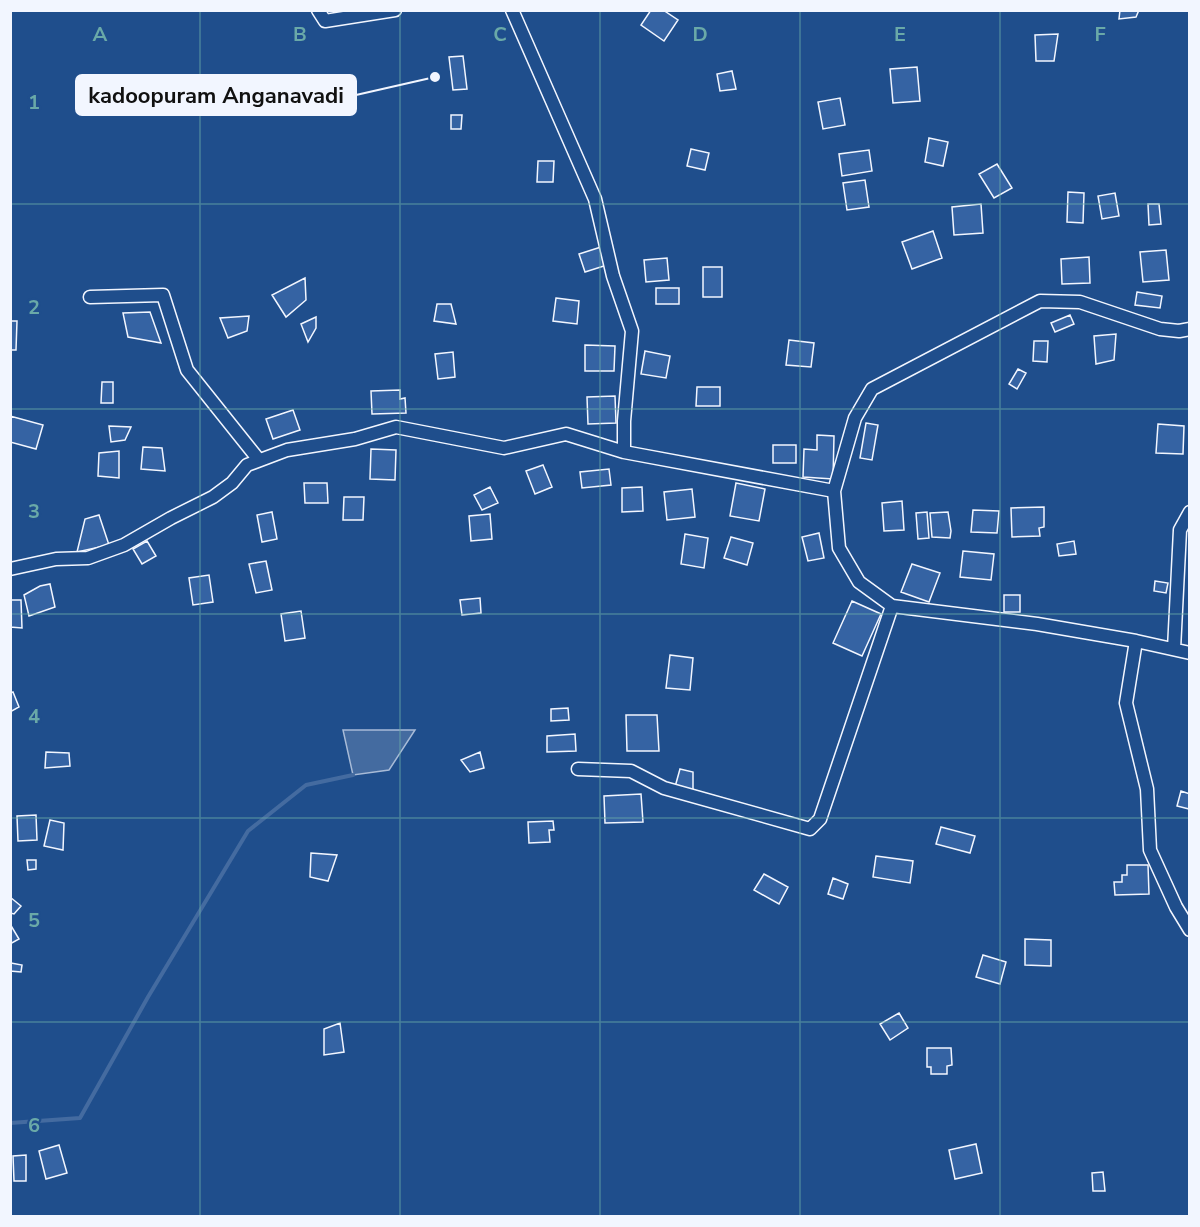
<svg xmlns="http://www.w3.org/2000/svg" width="1200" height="1227" font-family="'Nunito Sans',sans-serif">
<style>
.water{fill:#446ba0;stroke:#a8bbd7;stroke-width:1.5}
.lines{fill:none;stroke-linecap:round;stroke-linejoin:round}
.stream{stroke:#446ba0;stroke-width:4}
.building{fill:#3563a3;stroke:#f2f6ff;stroke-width:1.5}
.minor-casing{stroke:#f2f6ff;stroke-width:15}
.minor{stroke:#1f4e8c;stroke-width:12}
.grid{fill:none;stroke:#6aa9a8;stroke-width:1.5;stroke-opacity:0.55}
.grid-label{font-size:20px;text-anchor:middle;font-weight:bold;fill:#6aa9a8;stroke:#1f4e8c;stroke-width:4.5;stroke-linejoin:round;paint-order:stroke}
.leader{fill:none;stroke:#f2f6ff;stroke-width:2}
.callout-dot{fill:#f2f6ff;stroke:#1f4e8c;stroke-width:2}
.callout{fill:#f2f6ff;stroke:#f2f6ff;stroke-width:2}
.callout-label{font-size:22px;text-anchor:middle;font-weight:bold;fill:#111}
</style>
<rect width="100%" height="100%" fill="#1f4e8c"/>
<!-- water -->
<path class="water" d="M343 730H415L389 770 353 775Z"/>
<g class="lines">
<!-- stream -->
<path class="stream" d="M10 1123 80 1118 148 997 248 831 306 785 353 775"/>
</g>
<!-- building -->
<path class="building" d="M651 10H663L678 20 664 41 641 25Z
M1120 10H1139L1136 17 1119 19Z
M1058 34 1054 61H1036L1035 35Z
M463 56 467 89 453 90 449 57Z
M917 67 920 101 893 103 890 69Z
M732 71 736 89 720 91 717 74Z
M840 98 845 125 823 129 818 102Z
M451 115H462L461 129H451Z
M929 138 948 142 943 166 925 162Z
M691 149 709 153 705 170 687 166Z
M869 150 872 171 842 176 839 154Z
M538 161H554L553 182H537Z
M997 164 1012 188 994 198 979 174Z
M865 180 869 207 847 210 843 183Z
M1068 192 1084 193 1083 223 1067 222Z
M1115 193 1119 216 1102 219 1098 196Z
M981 204 983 233 954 235 952 207Z
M1148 204H1159L1161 224 1149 225Z
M933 231 942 258 912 269 902 242Z
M601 247 607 265 585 272 579 254Z
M1166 250 1169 280 1143 282 1140 252Z
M1089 257 1090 283 1062 284 1061 259Z
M667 258 669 280 646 282 644 260Z
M703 267H722V297H703Z
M305 278 306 300 286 317 272 295Z
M656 288H679V304H656Z
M1137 292 1162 296 1160 308 1135 305Z
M556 298 579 301 577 324 553 321Z
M437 304H451L456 324 434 321Z
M150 312 161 343 128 337 123 313Z
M1070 315 1074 324 1055 332 1051 323Z
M249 316 247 331 228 338 220 318Z
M316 317V328L308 342 301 324Z
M10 321H17L16 350H10Z
M1116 334 1114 360 1096 364 1094 336Z
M789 340 814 343 811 367 786 365Z
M1034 341H1048L1047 362 1033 361Z
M585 345 615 346 614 371H585Z
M645 351 670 356 666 378 641 374Z
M453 352 455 377 438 379 435 354Z
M1018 369 1026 373 1017 389 1009 384Z
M102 382H113V403H101Z
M697 387H720V406H696Z
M400 390V399L405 398 406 413 372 414 371 391Z
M615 396 616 423 588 424 587 397Z
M293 410 300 430 273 439 266 419Z
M10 416 43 425 36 449 10 442Z
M866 423 878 425 872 460 860 458Z
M1158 424 1184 426 1183 454 1156 453Z
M109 426 131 427 125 440 111 442Z
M817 435 834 436 833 479 803 477 804 449 817 450Z
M773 445H796V463H773Z
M143 447 162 448 165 471 141 469Z
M371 449 396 450 395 480 370 479Z
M119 451V478L98 476 99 453Z
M543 465 552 487 535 494 526 471Z
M609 469 611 485 582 488 580 472Z
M304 483H327L328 503H305Z
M736 483 765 489 759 521 730 516Z
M490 487 498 503 482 510 474 495Z
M642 487 643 511 622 512V488Z
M692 489 695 517 667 520 664 492Z
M344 497H364L363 520H343Z
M902 501 904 530 884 531 882 503Z
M1044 507V527L1039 528 1040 536 1012 537 1011 508Z
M973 510 999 511 997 533 971 532Z
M272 512 277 539 262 542 257 515Z
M927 512 929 538 918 539 916 513Z
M948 512 951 531 950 538 932 537 930 513Z
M490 514 492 539 471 541 469 516Z
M99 515 109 545 77 552 85 519Z
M819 533 824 558 808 561 802 537Z
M685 534 708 538 704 568 681 564Z
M731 537 753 543 747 565 724 558Z
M147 541 156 556 142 564 133 549Z
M1074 541 1076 554 1059 556 1057 544Z
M963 551 994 554 991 580 960 577Z
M266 561 272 590 256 593 249 564Z
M912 564 940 573 929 602 901 592Z
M209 575 213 602 193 605 189 578Z
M1155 581 1168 583 1166 593 1154 591Z
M50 584 55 607 29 616 24 595 40 586Z
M1004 595H1020V612H1004Z
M480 598 481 613 462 615 460 600Z
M10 600H21L22 628 10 627Z
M852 601 881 614 862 656 833 643Z
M301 611 305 638 285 641 281 614Z
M670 655 693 658 690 690 666 688Z
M13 692 19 707 10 712V693Z
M568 708 569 720 551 721V709Z
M626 715H657L659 751H627Z
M575 734 576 751 547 752V736Z
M46 752 69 753 70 766 45 768Z
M480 752 484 768 470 772 461 760Z
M680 769 693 772V790L675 787Z
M1181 791 1190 794 1189 809 1177 806Z
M641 794 643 822 605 823 604 796Z
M36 815 37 840 18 841 17 816Z
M50 820 64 823 63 850 44 846Z
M553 821 554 830H549L550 842 529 843 528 822Z
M941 827 975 836 970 853 936 844Z
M311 853 337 855 328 881 310 877Z
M876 856 913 861 910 883 873 877Z
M27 860H36V869L28 870Z
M1127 865H1148L1149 894 1115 895 1114 882H1122V875H1127Z
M764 874 788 887 779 904 754 890Z
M833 878 848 884 843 899 828 894Z
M10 897 21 906 14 914 10 913Z
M10 924 19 939 10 944Z
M1025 939 1051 940V966L1025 965Z
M983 955 1006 962 1000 984 976 977Z
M11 963 22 965 21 972 10 971Z
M899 1013 908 1028 890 1040 880 1024Z
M340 1023 344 1052 324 1055V1029Z
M927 1048H951L952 1065 947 1066V1074H931V1067H927Z
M976 1144 982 1173 955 1179 949 1150Z
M59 1145 67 1173 46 1179 39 1151Z
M26 1155V1181H14L13 1156Z
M1103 1172 1105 1191H1093L1092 1173Z"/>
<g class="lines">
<!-- minor casing -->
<g class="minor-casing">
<path id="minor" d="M318 10 325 21 395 10
M512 10 595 199 613 276 632 331 624 421V452
M90 297 163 295 187 370 259 460
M834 491 839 548 859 582 892 606 1037 624 1136 641 1190 653
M10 569 56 559 88 558 124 545 171 518 213 497 232 483 247 465 287 450 355 439 396 427 504 448 566 434 624 452 834 491 855 418 872 389 1040 301 1080 302 1160 329 1179 331 1190 329
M1136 641 1126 703 1147 789 1150 850 1176 907 1190 930
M1174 649 1180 530 1190 512
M578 769 631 771 664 788 810 829 820 819 892 606"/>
</g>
<!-- minor -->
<use href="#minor" class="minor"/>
</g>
<!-- grid -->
<path class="grid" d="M200 10V1216M400 10V1216M600 10V1216M800 10V1216M1000 10V1216M10 204H1190M10 409H1190M10 614H1190M10 818H1190M10 1022H1190"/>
<g class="grid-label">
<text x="100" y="41">A</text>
<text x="300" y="41">B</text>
<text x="500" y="41">C</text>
<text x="700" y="41">D</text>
<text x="900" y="41">E</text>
<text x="1100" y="41">F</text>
<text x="34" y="109">1</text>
<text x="34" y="314">2</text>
<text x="34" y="518">3</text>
<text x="34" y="723">4</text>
<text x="34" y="927">5</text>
<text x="34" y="1132">6</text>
</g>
<!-- callouts -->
<path class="leader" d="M435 77L356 95"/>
<circle class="callout-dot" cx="435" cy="77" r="6"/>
<rect class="callout" x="76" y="75" width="280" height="40" rx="6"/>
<g class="callout-label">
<text x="216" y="103">kadoopuram Anganavadi</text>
</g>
<!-- border -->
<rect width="1200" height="1227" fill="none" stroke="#f2f6ff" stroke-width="24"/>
</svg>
